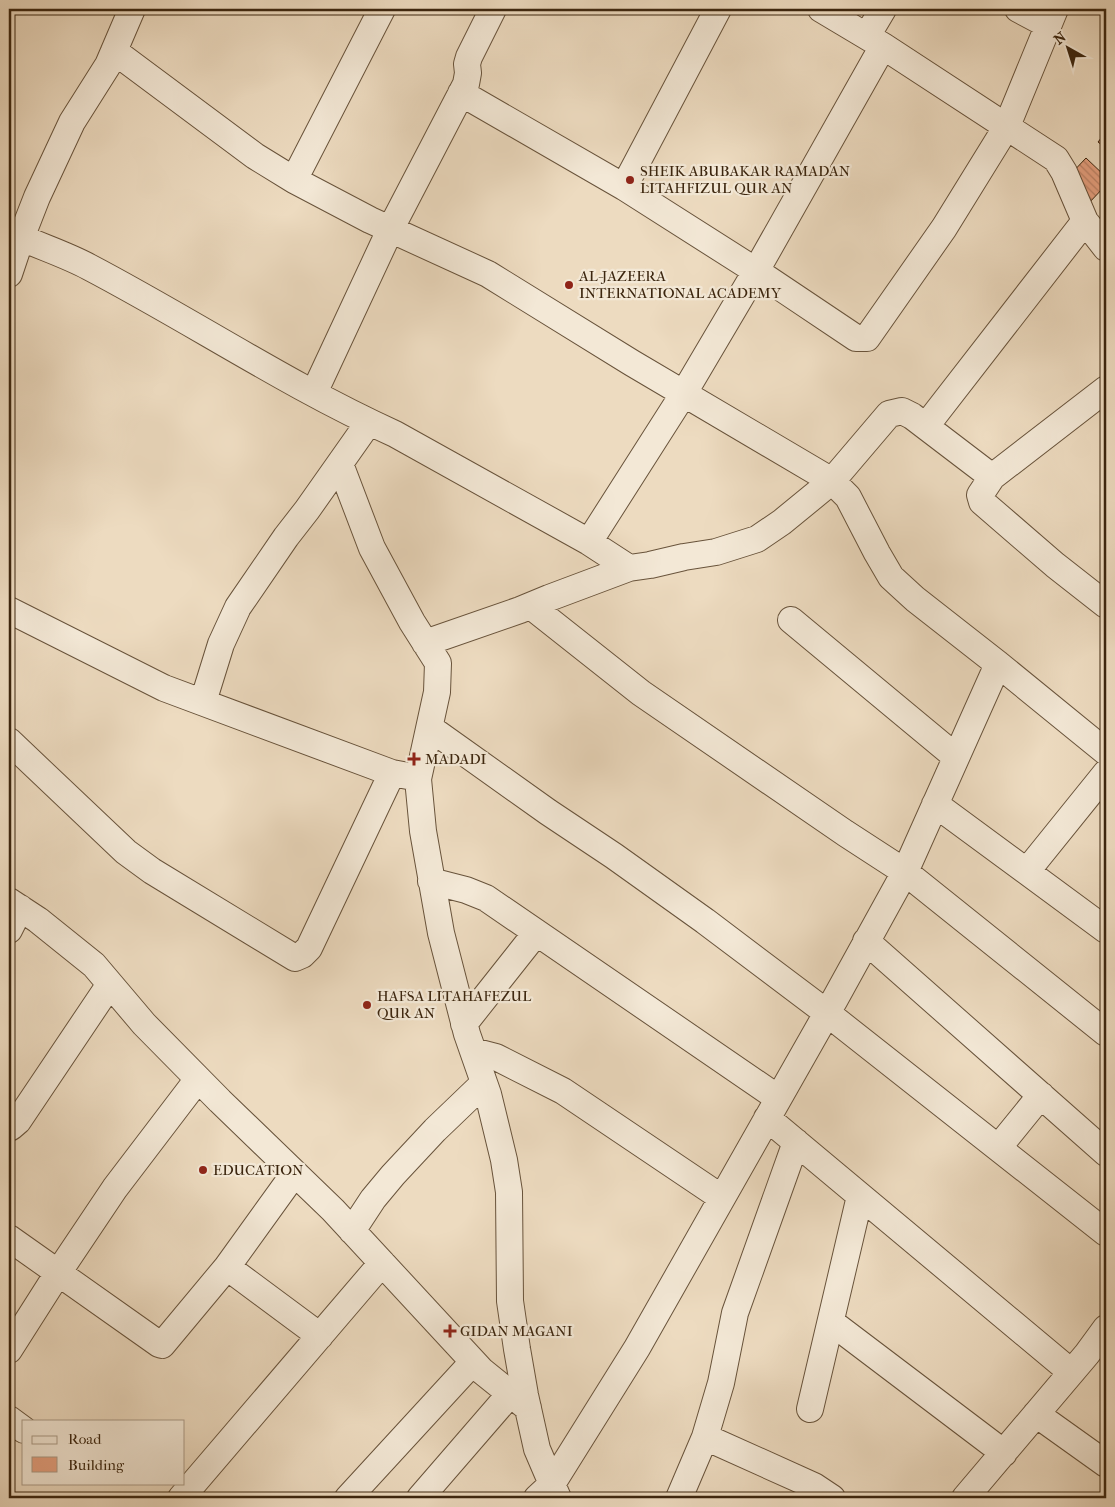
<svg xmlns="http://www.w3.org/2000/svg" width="1115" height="1507" font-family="'IM FELL French Canon',serif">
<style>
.building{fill:url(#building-back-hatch);stroke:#3c260f}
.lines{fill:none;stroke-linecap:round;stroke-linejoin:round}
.street-casing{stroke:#68533b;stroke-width:28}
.street{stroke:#f3e8d6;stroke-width:26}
.poi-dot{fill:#8f2418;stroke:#f3e8d6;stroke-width:2}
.labels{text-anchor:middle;stroke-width:4.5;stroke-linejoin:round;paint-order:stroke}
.poi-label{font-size:15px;fill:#3c260f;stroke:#f3e8d6;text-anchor:start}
</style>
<defs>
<pattern id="building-back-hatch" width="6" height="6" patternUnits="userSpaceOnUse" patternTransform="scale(1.25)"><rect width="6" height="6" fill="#e5a07f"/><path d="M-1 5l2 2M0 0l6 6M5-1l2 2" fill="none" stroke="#bb8266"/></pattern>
</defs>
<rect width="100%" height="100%" fill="#eddbc0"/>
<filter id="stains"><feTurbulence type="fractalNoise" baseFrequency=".004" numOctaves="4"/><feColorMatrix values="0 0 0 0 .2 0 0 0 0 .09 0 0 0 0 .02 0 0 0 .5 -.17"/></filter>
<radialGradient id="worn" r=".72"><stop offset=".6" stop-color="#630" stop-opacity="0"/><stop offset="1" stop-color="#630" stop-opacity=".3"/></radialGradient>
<!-- building -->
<path class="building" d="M1106 132V148L1098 142Z
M1086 158 1106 177V185L1087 205 1068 177Z"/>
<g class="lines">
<!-- street casing -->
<g class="street-casing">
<path id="street" d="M821 9 883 46 1056 159 1064 172 1085 221 1106 248
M1018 9 1048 25
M867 36 883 9
M114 51 255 156 294 180 370 220 488 274 632 363 832 481 848 497 877 553 891 577 915 599 998 664 1106 752
M461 93 624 187 756 271 856 338H867L944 228 1007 126 1055 9
M294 180 382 9
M624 187 718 9
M9 232C35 245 63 253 89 267 192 321 289 386 395 434L589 542 629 568
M9 274 21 238 37 197 72 122 108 65 132 9
M1106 389 992 477 980 495 982 502 1055 565 1106 605
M314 393 390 230 466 84 468 73 467 64 469 57 493 9
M926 426 1085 221
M340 464 372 548 412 622 438 663 437 692 418 779 423 831 441 933 467 1034 488 1094 504 1160 509 1192 510 1301 517 1349 525 1395 537 1449 558 1498
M589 542 684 393 756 271 883 46
M531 606 641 693 845 833 905 872 1106 1033
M9 610 164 688 392 773 408 776
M791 620 956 757
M425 643 520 610 549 598 629 568 650 565 684 557 716 552 757 539 782 522 832 481 889 414 902 411 912 416 992 477
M203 702 221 644 238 607 286 537 307 510 369 422
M430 728 548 812 614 856 705 921 827 1013 1106 1233
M9 741 126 852 152 871 295 958 302 955 309 948 392 773
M935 804 1106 930
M1027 871 1106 773
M431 881 466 890 486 898 778 1098
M9 901 38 920 94 965 144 1024 220 1101 333 1210 482 1371 528 1408
M9 930 20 908
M866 941 1106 1153
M464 1024 536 933
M473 1051 496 1057 563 1091 722 1198
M767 1118 1071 1372
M9 1126 11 1127 18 1121 110 984
M998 1148 1041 1095
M352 1231 373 1199 393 1175 435 1130 484 1083
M9 1238 159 1344 162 1345 227 1267 294 1174
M227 1267 320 1336
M831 1322 1004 1453
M9 1350 58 1273 115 1188 198 1079
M810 1409 860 1196
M1036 1414 1106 1464
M9 1419 24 1430
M705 1437 814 1486 832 1498
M181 1498 382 1263
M348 1498 473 1362
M420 1498 510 1394
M537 1498 552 1484 637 1348 835 999 905 872 998 664
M679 1498 705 1437 721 1383 735 1313 796 1142
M965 1498 1087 1354 1106 1328"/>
</g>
<!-- street -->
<use href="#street" class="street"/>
</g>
<!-- markers -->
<g class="poi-dot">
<circle cx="630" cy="180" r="5"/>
<circle cx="569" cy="285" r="5"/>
<path d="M411.5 751.5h5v5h5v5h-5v5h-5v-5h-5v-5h5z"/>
<circle cx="367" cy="1005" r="5"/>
<circle cx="203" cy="1170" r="5"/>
<path d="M447.5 1323.5h5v5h5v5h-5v5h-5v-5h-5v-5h5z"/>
</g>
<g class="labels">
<!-- poi labels -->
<g class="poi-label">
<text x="640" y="176">SHEIK ABUBAKAR RAMADAN<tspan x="640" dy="17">LITAHFIZUL QUR AN</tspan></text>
<text x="579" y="281">AL-JAZEERA<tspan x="579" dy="17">INTERNATIONAL ACADEMY</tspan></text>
<text x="425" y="764">MADADI</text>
<text x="377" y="1001">HAFSA LITAHAFEZUL<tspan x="377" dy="17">QUR AN</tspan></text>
<text x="213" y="1175">EDUCATION</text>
<text x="460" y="1336">GIDAN MAGANI</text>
</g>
</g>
<!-- margin -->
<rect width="1115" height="1507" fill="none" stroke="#eddbc0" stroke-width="30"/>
<rect x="10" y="10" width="1095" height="1487" fill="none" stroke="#3c260f" stroke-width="2.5"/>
<rect x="15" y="15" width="1085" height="1477" fill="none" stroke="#3c260f"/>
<!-- legend -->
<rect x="22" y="1420" width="162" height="65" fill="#f3e8d6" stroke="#aa9a86"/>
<rect x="32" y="1436" width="25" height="8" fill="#f3e8d6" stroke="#aa9a86"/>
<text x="68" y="1444" font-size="15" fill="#3c260f">Road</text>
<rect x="32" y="1457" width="25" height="15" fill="#e5a07f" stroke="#aa9a86"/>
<text x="68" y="1470" font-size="15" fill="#3c260f">Building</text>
<!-- north arrow -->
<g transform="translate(1068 48) rotate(321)" stroke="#f3e8d6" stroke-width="4" paint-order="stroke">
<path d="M0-4L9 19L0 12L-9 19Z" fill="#3c260f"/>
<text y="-8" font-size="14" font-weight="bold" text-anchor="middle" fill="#3c260f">N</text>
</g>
<rect width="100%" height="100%" filter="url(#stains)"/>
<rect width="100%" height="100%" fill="url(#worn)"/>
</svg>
